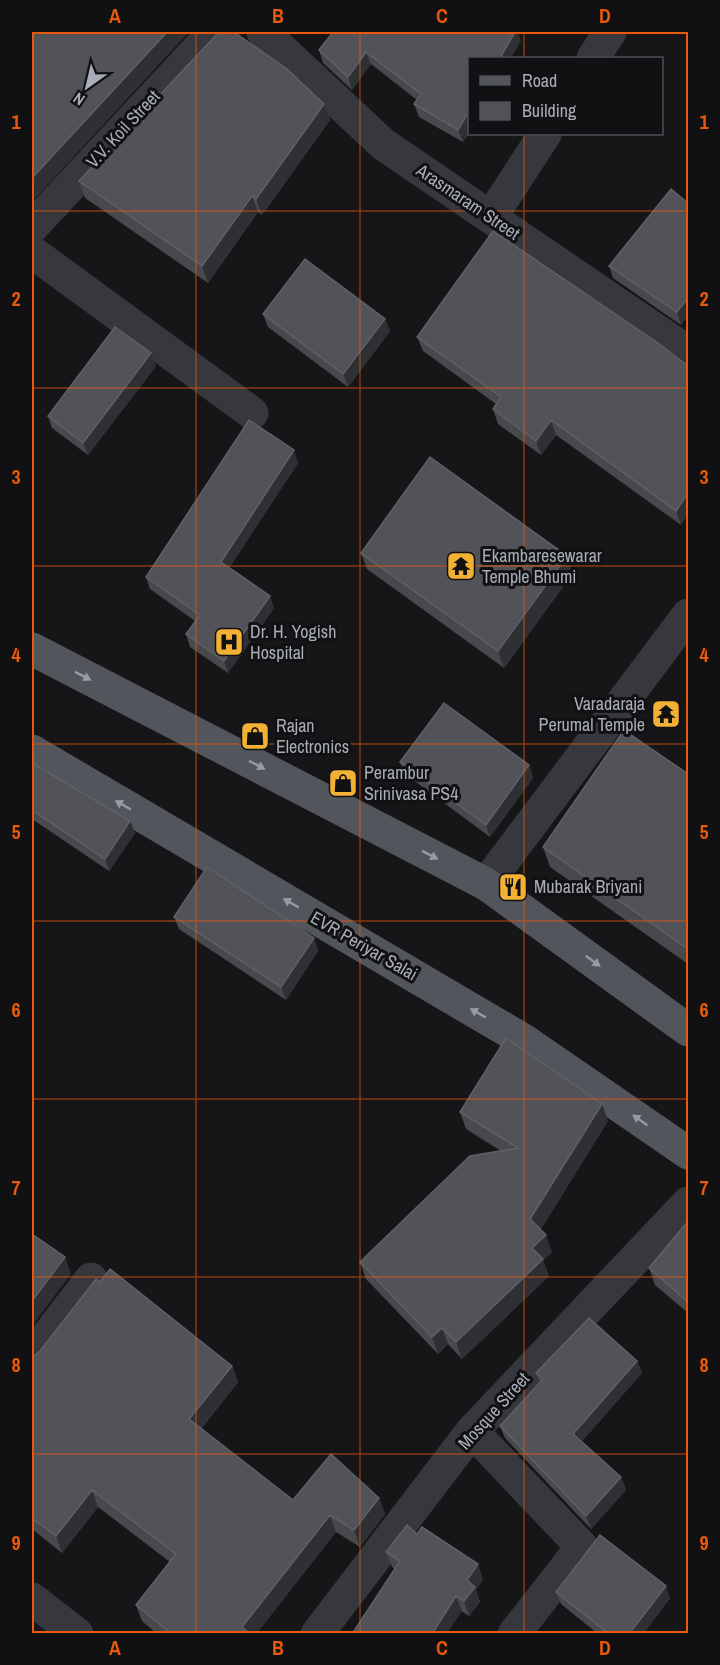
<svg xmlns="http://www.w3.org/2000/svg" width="720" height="1665" font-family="'Archivo Narrow',sans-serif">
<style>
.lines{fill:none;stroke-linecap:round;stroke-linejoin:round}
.minor{stroke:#37383d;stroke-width:33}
.major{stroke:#53555c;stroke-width:33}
.wall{fill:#47494d}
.shaded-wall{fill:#2f3033}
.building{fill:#525359;stroke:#5f6168;stroke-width:1.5}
.oneway{fill:#979ba6}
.grid{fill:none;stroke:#e8590c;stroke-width:1.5;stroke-opacity:0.55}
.labels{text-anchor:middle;stroke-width:6;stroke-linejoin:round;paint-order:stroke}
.street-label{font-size:18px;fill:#a8adb8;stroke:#111113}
.poi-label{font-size:18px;fill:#a8adb8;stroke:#111113;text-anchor:start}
.neatline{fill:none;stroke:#e8590c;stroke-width:2}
.grid-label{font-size:20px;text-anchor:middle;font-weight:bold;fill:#e8590c}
</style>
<rect width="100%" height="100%" fill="#161618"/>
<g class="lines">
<!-- minor -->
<path class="minor" d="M263 32 383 144 688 352
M593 58 610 32
M491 217 545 134
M32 227 214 32
M32 252 252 413
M486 884 688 615
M32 1356 91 1279
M472 1431 582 1547 514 1634
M32 1599 77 1634
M317 1634 472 1431 688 1203"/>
<!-- major -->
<path class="major" d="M32 649 486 884 688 1030
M32 751 525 1041 688 1153"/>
</g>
<!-- wall -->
<path class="wall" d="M239 35 324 104 330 120 262 215 258 212 208 283 85 198 79 181Z
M521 41 470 58V131L463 142 419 117 414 104 417 100 371 64 352 90 323 63 319 50Z
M671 189 681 325 613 278 609 266Z
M263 314 385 319 390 331 348 387 268 327Z
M417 337 658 343 681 525 556 435 541 455 498 424 493 409 496 404 423 351Z
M156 366 88 455 52 428 48 416Z
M298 463 229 568 274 608 228 673 190 647 186 634 195 621 150 589 146 577Z
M361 553 567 556 573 573 504 668 367 569Z
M400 762 529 765 533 778 490 837 405 774Z
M32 763 130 821 135 833 109 871 32 819Z
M688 774V964L550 867 543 847Z
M174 917 314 938 318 951 286 1000 179 929Z
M460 1112 608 1121 540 1230 552 1252 543 1260 549 1276 462 1359 448 1344 438 1354 366 1279 360 1262 501 1151 466 1129Z
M688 1221V1313L655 1285 649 1268Z
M32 1357 232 1366 238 1382 201 1429 293 1500 379 1498 385 1514 360 1547 336 1532 256 1634H157L142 1621 136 1605 170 1562 98 1507 62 1553 32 1529Z
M637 1361 642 1373 582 1441 621 1477 626 1490 591 1529 505 1438 500 1426 540 1383 536 1373Z
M417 1534 483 1579 476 1590 480 1602 469 1616 392 1567 386 1552Z
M556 1592 670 1598 643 1634H598L561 1604Z"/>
<!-- shaded-wall -->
<path class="shaded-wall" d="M167 32H189L32 202V178Z
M515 32H518L521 41 511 58H500Z
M366 52 371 64 352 90 348 77Z
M324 104 330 120 262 215 256 199Z
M470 110V131L463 142 458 130Z
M252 196 258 212 208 283 202 266Z
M688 298V316L681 325 677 312Z
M385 319 390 331 348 387 343 374Z
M151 353 156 366 88 455 83 443Z
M551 420 556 435 541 455 536 441Z
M294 450 298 463 225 574 221 562Z
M688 493V514L681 525 676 511Z
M567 556 573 573 504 668 498 651Z
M270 596 274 608 228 673 224 661Z
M529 765 533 778 490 837 486 825Z
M130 821 135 833 109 871 105 859Z
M314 938 318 951 286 1000 281 987Z
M602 1104 608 1121 537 1236 530 1219Z
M546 1235 552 1252 543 1260 549 1276 462 1359 456 1342 532 1248Z
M65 1257 71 1274 32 1326V1301Z
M442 1328 448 1344 438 1354 432 1337Z
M637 1361 642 1373 578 1446 573 1434Z
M232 1366 238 1382 195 1436 189 1419Z
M621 1477 626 1490 591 1529 586 1516Z
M92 1490 98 1507 62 1553 56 1536Z
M379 1498 385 1514 360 1547 354 1530Z
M330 1515 336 1532 256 1634H245L242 1627Z
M478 1564 483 1579 476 1590 480 1602 469 1616 464 1601 467 1580Z
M666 1586 670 1598 643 1634H629Z
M456 1596 462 1611 447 1634H432Z"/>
<!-- building -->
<path class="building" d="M32 32H167L32 178Z
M219 32H234L287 69 324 104 256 199 252 196 202 266 79 181Z
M333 32H515L500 58H470V110L458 130 414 104 421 94 366 52 348 77 319 50Z
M671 189 688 203V298L677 312 609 266Z
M493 231 658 343 688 366V493L676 511 551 420 536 441 493 409 501 397 417 337Z
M305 259 385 319 343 374 263 314Z
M115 327 151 353 83 443 48 416Z
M249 420 294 450 221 562 270 596 224 661 186 634 200 615 146 577Z
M430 457 567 556 498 651 361 553Z
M444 703 529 765 486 825 400 762Z
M624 730 688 774V949L543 847Z
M32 763 130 821 105 859 32 810Z
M207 867 314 938 281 987 174 917Z
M506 1038 602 1104 530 1219 546 1235 532 1248 543 1259 456 1342 442 1328 432 1337 360 1262 470 1156 518 1148 460 1112Z
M688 1221V1302L649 1268Z
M32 1234 65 1257 32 1301Z
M110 1269 232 1366 189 1419 293 1500 331 1454 379 1498 354 1530 330 1515 242 1627 250 1634H172L136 1605 176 1554 92 1490 56 1536 32 1518V1357L40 1351 96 1279 100 1282Z
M589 1318 637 1361 573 1434 621 1477 586 1516 500 1426 543 1379 536 1373Z
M407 1525 417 1534 422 1527 478 1564 467 1580 475 1587 464 1601 456 1596 432 1634H352L400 1561 386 1552Z
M600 1535 666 1586 629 1634H609L556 1592Z"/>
<!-- one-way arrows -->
<defs><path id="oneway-solid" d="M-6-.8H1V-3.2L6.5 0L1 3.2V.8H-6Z" transform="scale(1.5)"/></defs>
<g class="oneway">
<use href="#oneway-solid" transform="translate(83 676) rotate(27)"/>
<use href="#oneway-solid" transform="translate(257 765) rotate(27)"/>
<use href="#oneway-solid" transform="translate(123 805) rotate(-150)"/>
<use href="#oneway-solid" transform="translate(430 855) rotate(27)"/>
<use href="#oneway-solid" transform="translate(291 903) rotate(-150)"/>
<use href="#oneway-solid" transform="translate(593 961) rotate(36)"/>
<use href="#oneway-solid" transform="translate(478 1013) rotate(-150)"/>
<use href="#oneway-solid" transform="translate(640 1120) rotate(-145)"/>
</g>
<!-- grid -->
<path class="grid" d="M196 32V1634M360 32V1634M524 32V58M524 134V1634M32 211H688M32 388H688M32 566H688M32 744H688M32 921H688M32 1099H688M32 1277H688M32 1454H688"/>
<!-- icons -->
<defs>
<g id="temple-square" transform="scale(1.5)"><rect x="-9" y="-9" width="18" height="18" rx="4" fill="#f2b134" stroke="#111113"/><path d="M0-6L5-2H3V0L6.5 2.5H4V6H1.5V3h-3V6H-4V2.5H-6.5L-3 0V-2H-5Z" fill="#111"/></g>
<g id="hospital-square" transform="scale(1.5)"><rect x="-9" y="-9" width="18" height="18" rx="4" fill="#f2b134" stroke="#111113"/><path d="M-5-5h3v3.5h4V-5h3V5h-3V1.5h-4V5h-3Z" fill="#111"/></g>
<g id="shop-square" transform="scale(1.5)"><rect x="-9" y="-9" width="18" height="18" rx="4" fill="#f2b134" stroke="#111113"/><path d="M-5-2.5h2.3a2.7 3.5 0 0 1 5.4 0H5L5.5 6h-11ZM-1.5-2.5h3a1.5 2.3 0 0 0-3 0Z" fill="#111"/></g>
<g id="restaurant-square" transform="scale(1.5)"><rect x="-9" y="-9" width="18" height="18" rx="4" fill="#f2b134" stroke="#111113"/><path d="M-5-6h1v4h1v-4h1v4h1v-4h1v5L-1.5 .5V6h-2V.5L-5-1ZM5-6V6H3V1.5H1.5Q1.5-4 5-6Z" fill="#111"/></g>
</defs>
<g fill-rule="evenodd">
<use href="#temple-square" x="461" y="566"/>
<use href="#hospital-square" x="229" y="642"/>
<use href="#temple-square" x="666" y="714"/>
<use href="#shop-square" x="255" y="736"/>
<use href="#shop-square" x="343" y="783"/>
<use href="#restaurant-square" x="513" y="887"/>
</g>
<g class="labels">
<!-- street labels -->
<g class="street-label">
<text transform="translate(123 129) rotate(-47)" y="6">V.V. Koil Street</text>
<text transform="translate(468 202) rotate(34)" y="6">Arasmaram Street</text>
<text transform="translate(364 946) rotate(30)" y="6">EVR Periyar Salai</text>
<text transform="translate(494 1411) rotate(-48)" y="6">Mosque Street</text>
</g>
<!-- poi labels -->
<g class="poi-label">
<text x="482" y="562">Ekambaresewarar<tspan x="482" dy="21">Temple Bhumi</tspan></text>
<text x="250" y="638">Dr. H. Yogish<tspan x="250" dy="21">Hospital</tspan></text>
<text x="645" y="710" text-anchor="end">Varadaraja<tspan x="645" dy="21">Perumal Temple</tspan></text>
<text x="276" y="732">Rajan<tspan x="276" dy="21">Electronics</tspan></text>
<text x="364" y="779">Perambur<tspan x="364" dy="21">Srinivasa PS4</tspan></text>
<text x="534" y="893">Mubarak Briyani</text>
</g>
</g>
<!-- border -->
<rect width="720" height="1665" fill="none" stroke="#111113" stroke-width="66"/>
<!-- legend -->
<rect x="468" y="57" width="195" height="78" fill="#111113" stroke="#4d4f55" stroke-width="1.5"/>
<rect x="480" y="76" width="30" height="9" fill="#53555c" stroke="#4d4f55" stroke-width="1.5"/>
<text x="522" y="87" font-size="18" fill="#a8adb8">Road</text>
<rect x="480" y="102" width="30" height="18" fill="#525359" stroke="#4d4f55" stroke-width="1.5"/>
<text x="522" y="117" font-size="18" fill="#a8adb8">Building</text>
<!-- north arrow -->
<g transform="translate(87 87) rotate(214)" stroke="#111113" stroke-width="4.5" paint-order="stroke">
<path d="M0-4.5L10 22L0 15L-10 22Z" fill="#a8adb8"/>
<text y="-9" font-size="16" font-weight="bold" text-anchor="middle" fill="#a8adb8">N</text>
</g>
<rect x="33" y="33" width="654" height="1599" class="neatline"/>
<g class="grid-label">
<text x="115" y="23">A</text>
<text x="278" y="23">B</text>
<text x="442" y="23">C</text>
<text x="605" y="23">D</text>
<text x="16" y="129">1</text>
<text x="704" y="129">1</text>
<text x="16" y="306">2</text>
<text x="704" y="306">2</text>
<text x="16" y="484">3</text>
<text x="704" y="484">3</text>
<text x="16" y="662">4</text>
<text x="704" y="662">4</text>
<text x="16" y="839">5</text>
<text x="704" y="839">5</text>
<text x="16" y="1017">6</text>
<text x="704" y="1017">6</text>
<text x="16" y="1195">7</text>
<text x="704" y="1195">7</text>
<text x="16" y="1372">8</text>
<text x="704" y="1372">8</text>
<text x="16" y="1550">9</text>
<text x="704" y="1550">9</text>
<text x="115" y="1655">A</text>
<text x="278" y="1655">B</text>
<text x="442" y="1655">C</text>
<text x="605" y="1655">D</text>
</g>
</svg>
